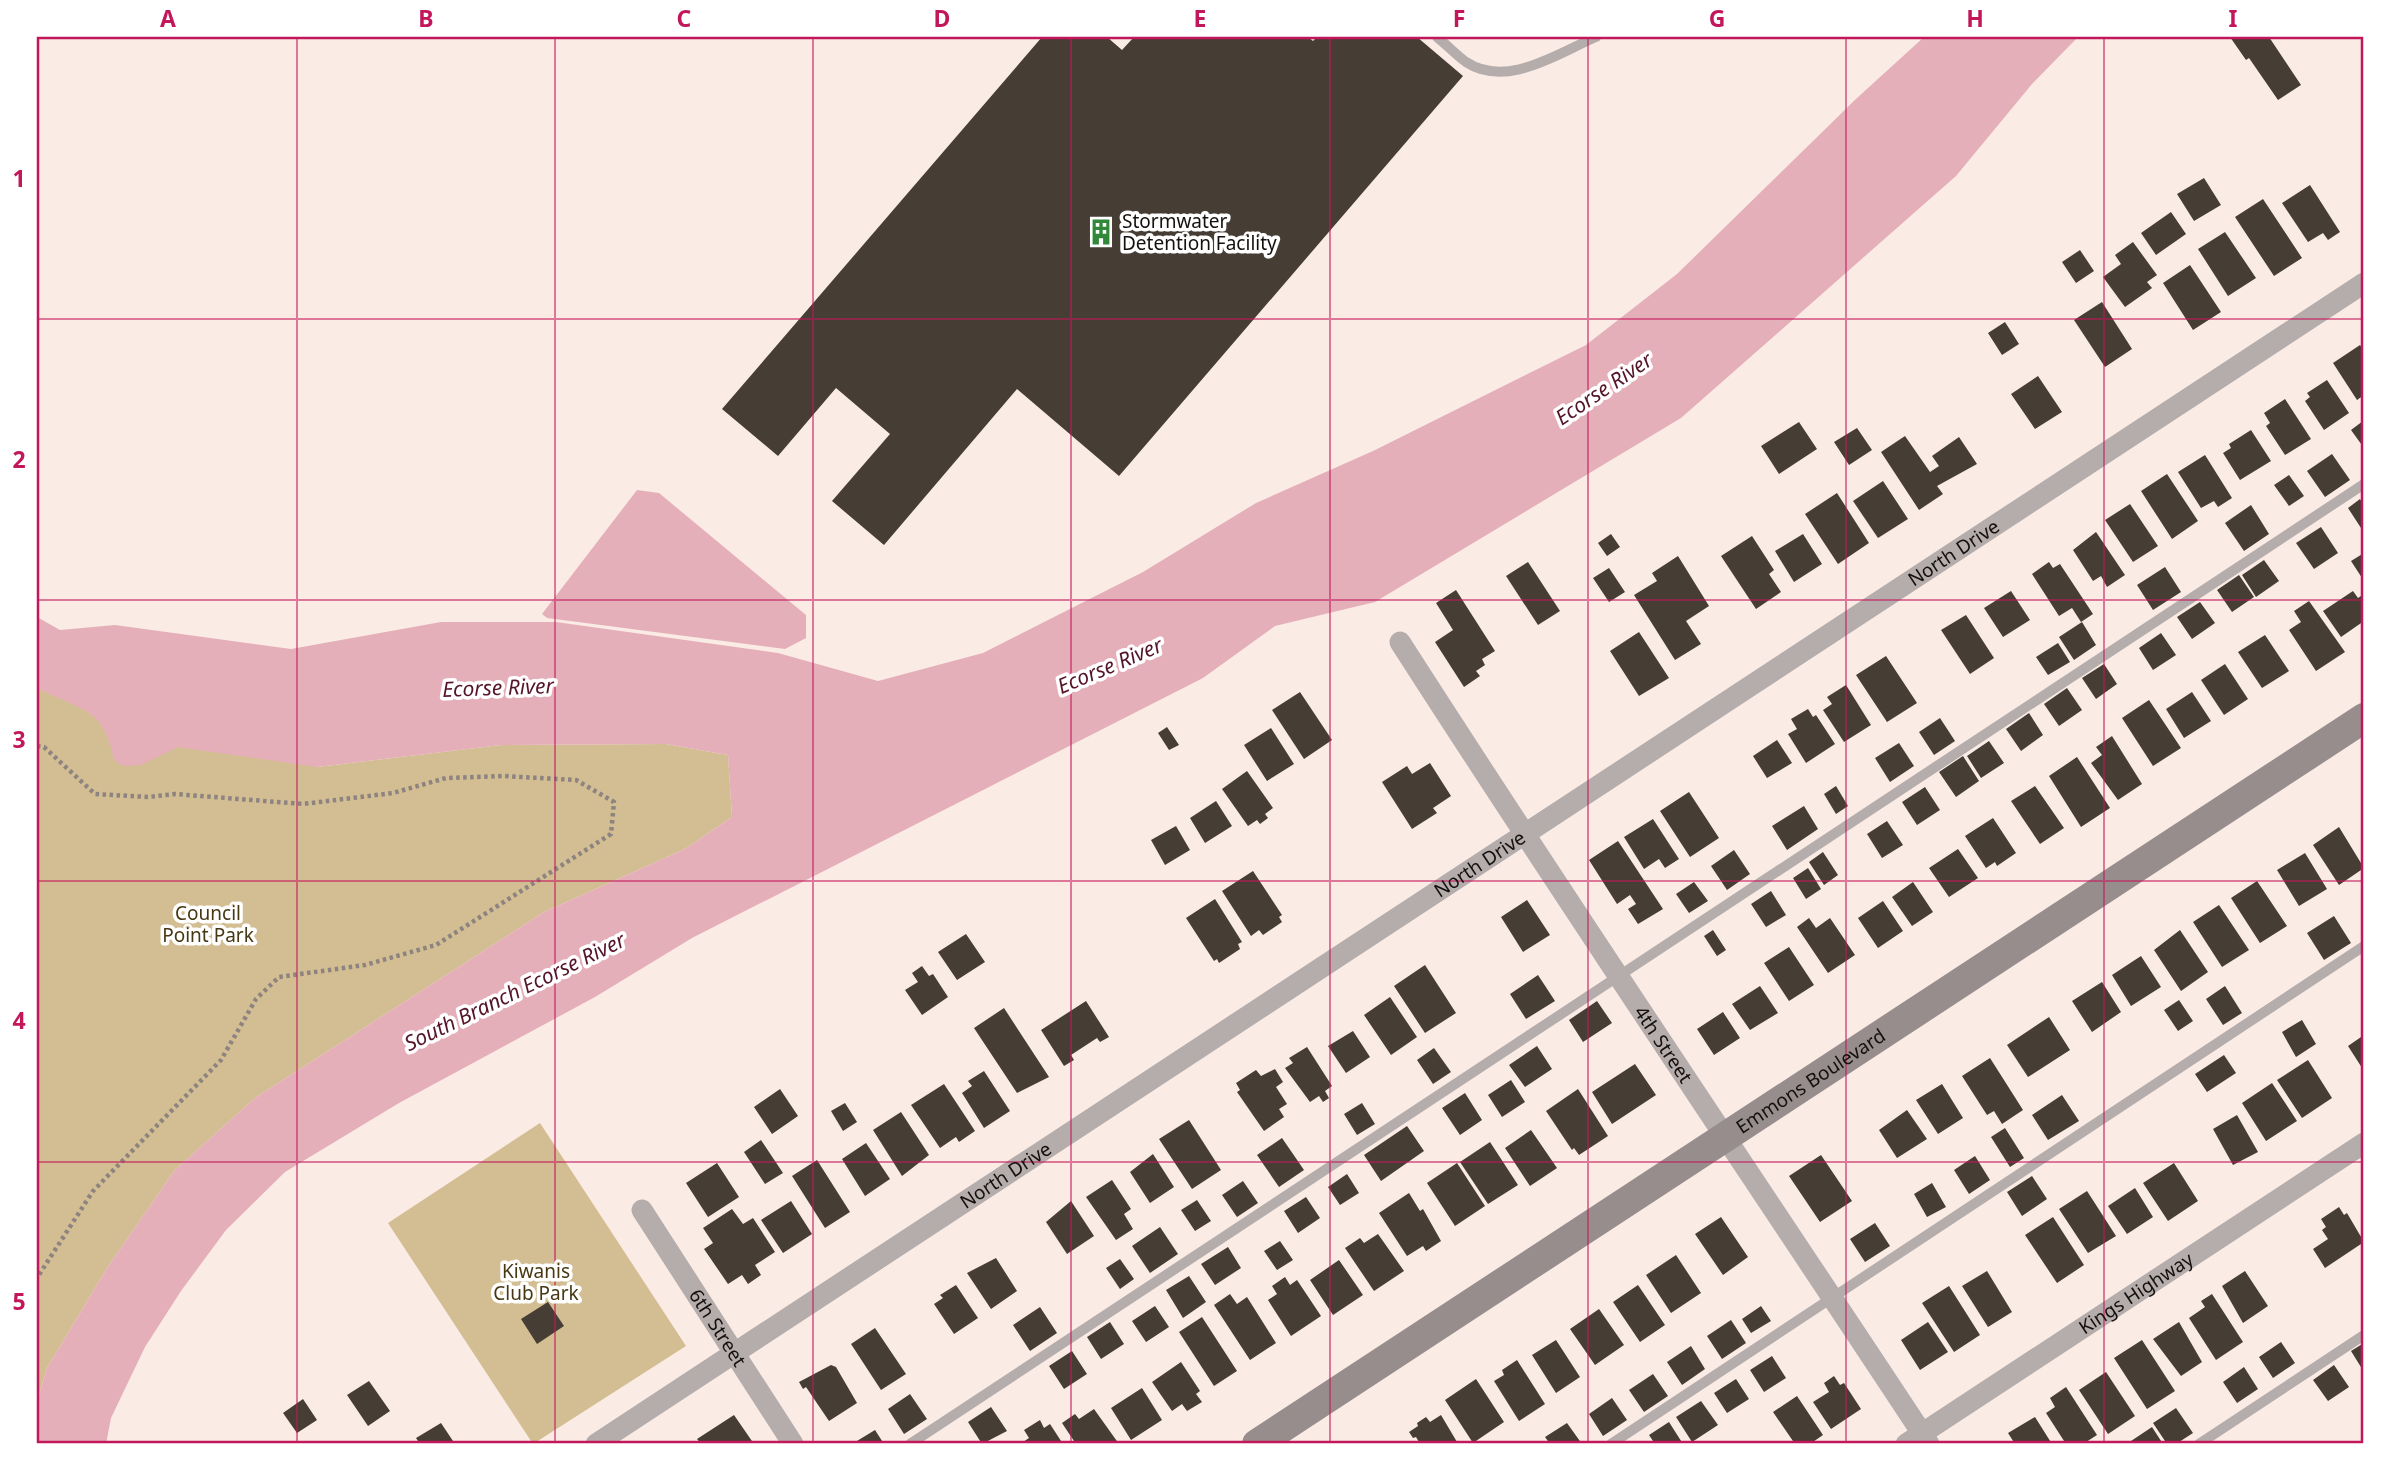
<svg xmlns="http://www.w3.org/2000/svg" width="2401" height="1481" font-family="'Noto Sans',sans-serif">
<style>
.green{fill:#d3bd92}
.water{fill:#e5afba}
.building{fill:#463d35}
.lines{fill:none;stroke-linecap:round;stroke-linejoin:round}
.path{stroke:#8d8480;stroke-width:4.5;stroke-dasharray:3.5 3.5;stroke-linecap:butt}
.lane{stroke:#b4adac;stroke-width:10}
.street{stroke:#b4adac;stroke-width:21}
.secondary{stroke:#978d8c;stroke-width:30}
.grid{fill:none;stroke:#c2185b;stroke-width:2;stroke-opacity:0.55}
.labels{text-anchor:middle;stroke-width:7;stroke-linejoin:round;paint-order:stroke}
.poi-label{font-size:19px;fill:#14100e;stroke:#fff;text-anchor:start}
.street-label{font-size:19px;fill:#14100e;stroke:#fff}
.park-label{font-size:19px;fill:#473712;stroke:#fff}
.water-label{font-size:21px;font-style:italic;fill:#541529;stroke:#fff}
.neatline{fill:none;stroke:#c2185b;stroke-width:2.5}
.grid-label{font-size:23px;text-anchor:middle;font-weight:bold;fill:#c2185b}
</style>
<rect width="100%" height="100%" fill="#faebe5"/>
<!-- green -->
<path class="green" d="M37 632 317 767 501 745 666 744 728 755 732 817 685 849 544 912 255 1098 175 1170 109 1265 47 1368 37 1401Z
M540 1123 686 1346 533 1444 388 1223Z"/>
<!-- water -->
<path class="water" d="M1924 37H2078L2032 84 1956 176 1681 418 1375 602 1275 626 1203 678 692 938 595 997 399 1103 285 1172 226 1230 181 1291 145 1347 111 1418 106 1444H37V1401L47 1368 109 1265 175 1170 255 1098 544 912 685 849 732 817 728 755 666 744 501 745 317 767 178 747 141 765 123 766 114 760C104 705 78 710 37 688V617L60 630 115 625 291 649 441 622H556L778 653 878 681 983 653 1143 572 1256 503 1373 451 1586 345 1677 274 1857 98Z
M637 490 659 493 806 615V638L785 649 547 618 542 614Z"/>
<!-- building -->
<path class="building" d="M1042 37H1107L1122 50 1134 37H1308L1313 41 1317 37H1417L1463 76 1119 476 1017 389 884 545 832 501 890 434 836 388 778 456 722 409Z
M2230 37H2269L2301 85 2278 100 2249 58 2246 60Z
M2204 178 2221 205 2194 221 2177 194Z
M2310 185 2340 232 2328 240 2323 233 2308 242 2282 203Z
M2263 199 2302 258 2274 276 2235 217Z
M2171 212 2186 234 2156 255 2141 233Z
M2225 232 2256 278 2228 296 2198 249Z
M2133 242 2157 275 2147 282 2152 288 2125 307 2103 277 2121 264 2115 255Z
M2080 250 2094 271 2076 283 2062 262Z
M2190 265 2221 312 2193 330 2163 283Z
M2102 302 2132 349 2105 367 2074 320Z
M2005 322 2019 344 2002 355 1988 333Z
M2360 345 2364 351V395L2357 400 2333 363Z
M2038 376 2062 412 2035 429 2011 394Z
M2327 380 2349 413 2324 430 2305 401 2310 397 2307 393Z
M2285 399 2311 439 2285 455 2266 426 2270 423 2264 413Z
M2363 421 2364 422V448L2351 430Z
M1799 422 1817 449 1779 474 1761 446Z
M1857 428 1872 450 1849 465 1834 442Z
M2251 430 2271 461 2240 480 2223 453 2231 448 2229 444Z
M1905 436 1930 472 1939 466 1932 456 1959 437 1977 464 1937 486 1943 494 1919 510 1881 452Z
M2332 454 2350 480 2325 497 2307 471Z
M2205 455 2232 498 2218 507 2214 501 2201 508 2178 472Z
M2167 474 2198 521 2172 539 2141 491Z
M2289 475 2304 496 2289 506 2274 485Z
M1883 481 1908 519 1878 538 1853 501Z
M1837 493 1869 543 1838 564 1805 514Z
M2360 499 2364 506V526L2361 528 2348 508Z
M2130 504 2158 546 2133 562 2105 520Z
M2251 505 2269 534 2244 551 2225 523Z
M2321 527 2338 553 2314 569 2296 543Z
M2096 532 2125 575 2107 587 2101 576 2093 581 2073 550Z
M1611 534 1620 547 1607 556 1598 543Z
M1803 534 1822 564 1794 582 1775 551Z
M1752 536 1774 570 1769 574 1781 592 1756 609 1721 556Z
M2364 553V581L2351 561Z
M1678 556 1709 606 1686 621 1701 644 1675 660 1634 595 1657 581 1652 573Z
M2264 560 2279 581 2256 597 2242 575Z
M1528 562 1560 611 1538 625 1506 576Z
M2049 562 2053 568 2060 564 2093 614 2081 622 2072 608 2059 616 2032 574Z
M2165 567 2181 592 2153 610 2137 585Z
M1609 568 1625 592 1609 602 1593 578Z
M2239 575 2254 597 2232 612 2217 590Z
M1456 590 1495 651 1482 659 1485 665 1476 671 1480 676 1464 687 1435 642 1453 630 1436 603Z
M2011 591 2030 620 2003 637 1984 608Z
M2353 591 2358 598 2364 594V621L2341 637 2323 611Z
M2309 601 2345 652 2316 671 2289 630 2301 622 2294 611Z
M2200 602 2215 623 2192 639 2177 617Z
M1966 615 1994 658 1970 674 1941 630Z
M2082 622 2096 645 2074 660 2059 637Z
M1639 632 1669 678 1639 696 1610 651Z
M2161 633 2176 655 2153 670 2139 648Z
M2265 635 2289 671 2262 688 2238 652Z
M2058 643 2070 662 2048 675 2036 657Z
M1886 656 1917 703 1887 722 1856 675Z
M2104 664 2117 684 2096 699 2082 678Z
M2225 664 2248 699 2224 715 2201 680Z
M1846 685 1871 725 1844 742 1823 710 1832 704 1827 697Z
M2067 688 2082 710 2059 726 2044 704Z
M1300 692 1332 740 1304 759 1272 710Z
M2192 692 2211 721 2184 738 2166 709Z
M2149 700 2181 748 2153 766 2122 718Z
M1808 709 1813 717 1816 715 1835 744 1806 763 1788 734 1797 729 1791 719Z
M2029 713 2043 735 2021 751 2006 729Z
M1940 718 1955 741 1934 755 1919 732Z
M1167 727 1179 745 1169 750 1158 733Z
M1271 728 1294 764 1267 781 1244 745Z
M2112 736 2142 784 2118 800 2091 763 2102 755 2096 747Z
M1777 740 1792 763 1767 778 1753 756Z
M1989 741 2004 763 1981 778 1967 756Z
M1899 743 1914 766 1890 782 1875 758Z
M1963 756 1979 781 1956 797 1939 772Z
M2077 757 2110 808 2081 827 2049 776Z
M1430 763 1451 796 1433 808 1437 813 1412 829 1382 782 1407 766 1412 774Z
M1247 771 1273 808 1265 814 1268 818 1260 824 1257 820 1248 826 1222 789Z
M1836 786 1848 806 1836 814 1824 794Z
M2035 786 2064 828 2040 844 2011 801Z
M1925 787 1940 810 1917 825 1902 802Z
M1689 792 1719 838 1690 857 1660 811Z
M1216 801 1232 826 1205 843 1190 818Z
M1804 806 1818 829 1787 850 1772 826Z
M1993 818 2016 853 1997 866 1995 862 1986 868 1965 836Z
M1653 819 1679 859 1665 868 1659 859 1644 869 1624 837Z
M1887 821 1903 845 1882 858 1867 834Z
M1176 826 1190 850 1165 865 1151 840Z
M2339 827 2364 868 2339 885 2313 845Z
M1618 841 1663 909 1638 924 1628 909 1636 904 1630 895 1617 904 1589 860Z
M1958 849 1978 878 1949 897 1929 868Z
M1734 850 1750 874 1727 890 1711 866Z
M1823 852 1838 875 1824 885 1809 862Z
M2305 853 2327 889 2299 906 2277 870Z
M1808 868 1821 889 1806 899 1793 878Z
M1253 871 1282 915 1279 917 1282 922 1263 935 1259 930 1251 936 1222 891Z
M2257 881 2287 926 2260 943 2231 898Z
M1694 882 1708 901 1689 913 1676 894Z
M1913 882 1933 912 1912 926 1892 897Z
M1771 891 1786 915 1766 927 1751 904Z
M1215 899 1242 942 1238 944 1240 949 1219 963 1217 959 1214 961 1186 918Z
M1527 900 1550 935 1523 952 1501 917Z
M1883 901 1903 931 1878 948 1858 918Z
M2219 905 2249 950 2222 967 2193 922Z
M2334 916 2351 943 2324 960 2307 933Z
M1809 918 1816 928 1830 918 1855 955 1828 973 1797 927Z
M1713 930 1726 950 1717 956 1704 936Z
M2180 930 2208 972 2181 991 2154 950Z
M966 934 985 962 957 980 938 952Z
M1789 947 1814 985 1789 1001 1764 963Z
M2141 956 2161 987 2131 1006 2112 975Z
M1425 965 1456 1013 1425 1033 1394 986Z
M922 966 929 976 933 974 948 997 922 1015 905 990 918 982 912 973Z
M1538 975 1555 1001 1526 1019 1510 994Z
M2102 982 2121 1012 2092 1032 2072 1001Z
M1760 986 1778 1013 1750 1030 1732 1004Z
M2225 986 2242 1013 2223 1025 2206 999Z
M1390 997 1417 1037 1391 1055 1364 1015Z
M2179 1000 2193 1021 2178 1031 2164 1010Z
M1086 1001 1109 1037 1100 1042 1097 1038 1071 1055 1074 1060 1064 1066 1041 1030Z
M1597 1001 1612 1023 1583 1042 1569 1020Z
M1004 1008 1049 1077 1017 1093 974 1028Z
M1723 1012 1740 1038 1714 1055 1697 1029Z
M2049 1017 2070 1050 2028 1077 2007 1045Z
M2302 1020 2316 1044 2296 1057 2282 1032Z
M1353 1031 1370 1057 1346 1073 1328 1046Z
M2364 1035V1071L2348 1046Z
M1537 1046 1552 1069 1525 1087 1509 1065Z
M1307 1047 1332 1086 1325 1091 1329 1098 1323 1102 1319 1096 1310 1102 1285 1068 1293 1063 1289 1058Z
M1434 1048 1451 1072 1433 1084 1417 1060Z
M2224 1055 2236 1073 2207 1092 2195 1074Z
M1990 1058 2023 1110 2002 1124 1994 1111 1987 1115 1962 1076Z
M2308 1060 2332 1098 2302 1118 2277 1080Z
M1635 1064 1656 1095 1612 1124 1592 1092Z
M1275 1069 1283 1082 1276 1087 1287 1104 1279 1109 1284 1117 1264 1131 1237 1092 1240 1090 1236 1083 1256 1070 1261 1076Z
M984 1071 1010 1111 984 1128 962 1093 972 1086 968 1081Z
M1511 1080 1525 1102 1502 1117 1488 1095Z
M2272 1083 2297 1121 2266 1141 2242 1103Z
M944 1084 975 1131 959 1142 956 1137 940 1148 911 1105Z
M1942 1084 1963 1118 1938 1134 1916 1100Z
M780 1089 798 1116 772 1134 754 1107Z
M1578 1089 1608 1136 1579 1155 1574 1148 1572 1150 1546 1111Z
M1465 1093 1482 1120 1460 1135 1442 1108Z
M2062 1095 2079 1121 2048 1140 2032 1115Z
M845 1103 857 1122 843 1131 831 1111Z
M1362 1103 1375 1124 1357 1135 1344 1114Z
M1907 1110 1927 1139 1897 1158 1879 1130Z
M901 1112 929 1155 902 1176 873 1130Z
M2237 1115 2258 1152 2233 1165 2213 1129Z
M1189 1120 1221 1170 1192 1189 1159 1139Z
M1407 1126 1424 1151 1381 1181 1364 1155Z
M2005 1128 2024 1158 2010 1167 1991 1137Z
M1531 1130 1557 1168 1530 1186 1505 1148Z
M1282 1138 1304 1170 1279 1187 1257 1155Z
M761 1140 783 1173 765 1184 744 1152Z
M1490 1142 1518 1185 1488 1204 1460 1162Z
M866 1143 890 1179 865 1196 842 1159Z
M1153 1154 1174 1187 1150 1203 1130 1172Z
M1821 1155 1852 1201 1820 1222 1789 1176Z
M1975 1156 1990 1180 1969 1194 1954 1170Z
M817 1160 850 1212 825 1228 792 1176Z
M717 1163 739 1197 708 1217 686 1183Z
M1457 1163 1485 1206 1455 1226 1427 1183Z
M2174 1163 2198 1201 2168 1221 2143 1183Z
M1347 1174 1359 1193 1340 1205 1328 1187Z
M2032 1176 2047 1199 2022 1216 2007 1192Z
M1112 1180 1131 1209 1124 1214 1133 1229 1116 1240 1086 1197Z
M1243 1181 1258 1203 1237 1217 1222 1195Z
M1932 1183 1946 1207 1927 1217 1914 1194Z
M2135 1188 2153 1217 2127 1234 2108 1206Z
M2087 1191 2116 1236 2088 1253 2059 1209Z
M1409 1193 1420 1211 1423 1209 1441 1241 1426 1251 1423 1246 1407 1256 1379 1213Z
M1306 1197 1320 1218 1298 1233 1284 1211Z
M1197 1200 1211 1221 1195 1231 1181 1210Z
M791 1201 812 1234 783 1253 761 1220Z
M1071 1201 1094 1236 1067 1254 1046 1222Z
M2339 1207 2344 1215 2347 1213 2364 1242 2325 1268 2313 1249 2328 1239 2322 1230 2326 1227 2321 1219Z
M732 1209 743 1224 753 1218 775 1252 755 1265 761 1275 748 1284 742 1275 728 1284 704 1249 713 1243 703 1228Z
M1721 1217 1748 1257 1723 1275 1695 1234Z
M2053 1217 2084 1265 2057 1283 2025 1235Z
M1875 1223 1890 1246 1865 1262 1850 1239Z
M1160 1227 1178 1254 1150 1273 1132 1246Z
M1378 1234 1404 1271 1374 1291 1345 1248 1360 1238 1364 1243Z
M1280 1241 1293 1260 1277 1270 1264 1251Z
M1228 1247 1241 1268 1215 1285 1201 1264Z
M1676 1255 1701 1293 1671 1313 1646 1275Z
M996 1258 1017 1291 991 1309 967 1273Z
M1120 1259 1134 1279 1120 1289 1106 1268Z
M1339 1260 1363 1295 1333 1315 1310 1280Z
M1987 1271 2012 1312 1988 1327 1962 1286Z
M2245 1271 2268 1306 2243 1323 2222 1286Z
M1189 1276 1206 1302 1183 1318 1166 1290Z
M1285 1277 1290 1285 1297 1280 1321 1316 1291 1336 1268 1300 1277 1294 1272 1286Z
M956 1285 978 1318 954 1334 934 1304 943 1298 940 1295Z
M1638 1285 1665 1325 1640 1342 1613 1302Z
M1949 1286 1980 1335 1954 1352 1922 1303Z
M1230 1294 1237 1304 1247 1297 1276 1343 1250 1360 1214 1305Z
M2212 1294 2243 1342 2216 1360 2189 1318 2205 1307 2201 1301Z
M548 1302 564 1326 537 1344 521 1319Z
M1155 1306 1169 1327 1146 1342 1132 1321Z
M1761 1306 1771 1321 1751 1333 1742 1319Z
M1040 1307 1057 1333 1030 1351 1013 1325Z
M1599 1309 1624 1345 1595 1365 1570 1329Z
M1202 1317 1237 1371 1214 1386 1179 1332Z
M1731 1320 1746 1343 1722 1359 1707 1336Z
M1110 1322 1124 1344 1101 1359 1087 1337Z
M1928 1322 1948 1352 1920 1370 1901 1340Z
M2179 1322 2202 1362 2181 1376 2153 1339Z
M875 1328 906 1374 881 1390 851 1344Z
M1556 1340 1580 1377 1556 1393 1532 1355Z
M2142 1340 2175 1391 2147 1409 2114 1358Z
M2281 1342 2295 1363 2273 1378 2259 1357Z
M2364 1343V1372L2351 1351Z
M1691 1346 1705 1369 1682 1385 1667 1362Z
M1072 1351 1087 1374 1064 1389 1049 1366Z
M1772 1356 1786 1378 1764 1392 1750 1370Z
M1517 1360 1545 1404 1519 1421 1494 1381 1504 1375 1502 1370Z
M1181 1362 1200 1391 1196 1394 1202 1402 1187 1411 1182 1404 1172 1411 1152 1382Z
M831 1365 836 1367 857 1403 829 1421 806 1387 803 1389 799 1382Z
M2334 1365 2349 1387 2328 1401 2313 1380Z
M2244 1367 2258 1389 2237 1403 2223 1382Z
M2106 1372 2135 1416 2108 1434 2079 1390Z
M1653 1374 1668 1396 1644 1412 1629 1390Z
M1834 1376 1840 1385 1844 1383 1861 1409 1831 1429 1813 1402 1829 1392 1824 1383Z
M1476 1379 1504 1422 1473 1443 1445 1400Z
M1736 1379 1749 1399 1727 1413 1714 1393Z
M369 1381 390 1411 368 1426 347 1395Z
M2066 1387 2097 1435 2083 1444H2066L2046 1413 2055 1407 2050 1398Z
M1142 1388 1162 1420 1131 1440 1111 1408Z
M910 1394 927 1419 904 1434 888 1409Z
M1797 1396 1823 1435 1810 1444H1795L1773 1412Z
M1612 1398 1627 1420 1603 1436 1589 1414Z
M303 1399 317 1420 297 1433 283 1413Z
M1701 1401 1718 1425 1692 1442 1676 1417Z
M991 1407 1007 1431 982 1444 968 1422Z
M2176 1408 2193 1433 2176 1444H2167L2153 1423Z
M1094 1409 1119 1444H1076L1062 1423 1075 1414 1079 1419Z
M734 1415 754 1444H701L697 1439Z
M1441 1415 1457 1442 1420 1444 1416 1437 1413 1438 1409 1432 1418 1426 1417 1423 1426 1417 1430 1422Z
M2035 1417 2052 1444H2015L2008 1433Z
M1040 1420 1044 1428 1050 1424 1063 1444H1025L1023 1442 1029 1438 1024 1430Z
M1669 1422 1683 1444H1655L1649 1435Z
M441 1423 455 1444H420L416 1438Z
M1567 1423 1582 1444H1550L1545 1437Z
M2152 1427 2163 1444H2133L2131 1441Z
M875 1430 884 1444H852Z"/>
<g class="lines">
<!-- path -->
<path class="path" d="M37 746 44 747 95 794 148 797 175 794 303 804 393 793 446 778 503 776 576 780 614 802 611 834 436 945 365 965 279 977 256 999 221 1060 93 1191 37 1278"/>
<!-- lane -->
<path class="lane" d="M1437 37C1447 45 1456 55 1466 62 1507 89 1558 53 1596 37
M910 1444 2364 484
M1611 1444 2364 946
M2199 1444 2364 1335"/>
<!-- street -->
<g class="street">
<path id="s1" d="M1400 642C1573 912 1753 1177 1929 1444"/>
<path id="s2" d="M642 1210 793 1444"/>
<path id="s3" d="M596 1444 2364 283"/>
<path id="s4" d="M1906 1444 2364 1143"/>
</g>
<!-- secondary -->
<path class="secondary" id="s5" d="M1257 1444 2364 718"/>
</g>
<!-- grid -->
<path class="grid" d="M297 37V1444M555 37V1444M813 37V1444M1071 37V1444M1330 37V1444M1588 37V1444M1846 37V1444M2104 37V1444M37 319H2364M37 600H2364M37 881H2364M37 1162H2364"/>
<!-- icons -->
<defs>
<g id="building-bare" transform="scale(2.1)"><path d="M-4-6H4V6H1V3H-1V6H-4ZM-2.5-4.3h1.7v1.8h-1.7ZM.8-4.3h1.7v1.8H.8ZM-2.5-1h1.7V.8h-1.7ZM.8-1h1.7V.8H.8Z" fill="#308838" stroke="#fff" stroke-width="2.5" paint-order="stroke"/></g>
</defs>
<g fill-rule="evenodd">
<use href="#building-bare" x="1101" y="232"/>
</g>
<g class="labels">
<!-- poi labels -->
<g class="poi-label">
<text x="1122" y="228">Stormwater<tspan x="1122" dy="22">Detention Facility</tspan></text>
</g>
<!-- street labels -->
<g class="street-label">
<text dy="7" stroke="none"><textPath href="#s3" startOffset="1624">North Drive</textPath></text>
<text dy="7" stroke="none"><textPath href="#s3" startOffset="1057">North Drive</textPath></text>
<text dy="7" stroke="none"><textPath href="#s1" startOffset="481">4th Street</textPath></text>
<text dy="7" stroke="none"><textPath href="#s5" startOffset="662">Emmons Boulevard</textPath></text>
<text dy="7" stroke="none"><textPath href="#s3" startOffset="490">North Drive</textPath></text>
<text dy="7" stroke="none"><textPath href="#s4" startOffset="275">Kings Highway</textPath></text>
<text dy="7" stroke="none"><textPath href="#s2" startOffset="140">6th Street</textPath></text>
</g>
<!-- park labels -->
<g class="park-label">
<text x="208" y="920">Council<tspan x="208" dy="22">Point Park</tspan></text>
<text x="536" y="1278">Kiwanis<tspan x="536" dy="22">Club Park</tspan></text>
</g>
<!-- water labels -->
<g class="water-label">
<text transform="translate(1604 389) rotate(-34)" y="7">Ecorse River</text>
<text transform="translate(1110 666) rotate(-23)" y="7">Ecorse River</text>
<text transform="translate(498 688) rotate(-2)" y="7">Ecorse River</text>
<text transform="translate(515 992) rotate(-26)" y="7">South Branch Ecorse River</text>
</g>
</g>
<!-- border -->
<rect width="2401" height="1481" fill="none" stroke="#ffffff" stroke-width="77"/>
<rect x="38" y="38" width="2324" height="1404" class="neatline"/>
<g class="grid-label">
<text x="168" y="27">A</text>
<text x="426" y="27">B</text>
<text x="684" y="27">C</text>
<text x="942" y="27">D</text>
<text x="1200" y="27">E</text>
<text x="1459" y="27">F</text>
<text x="1717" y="27">G</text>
<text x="1975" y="27">H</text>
<text x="2233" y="27">I</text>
<text x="19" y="187">1</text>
<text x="19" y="468">2</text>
<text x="19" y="748">3</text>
<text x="19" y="1029">4</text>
<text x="19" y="1310">5</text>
</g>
</svg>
